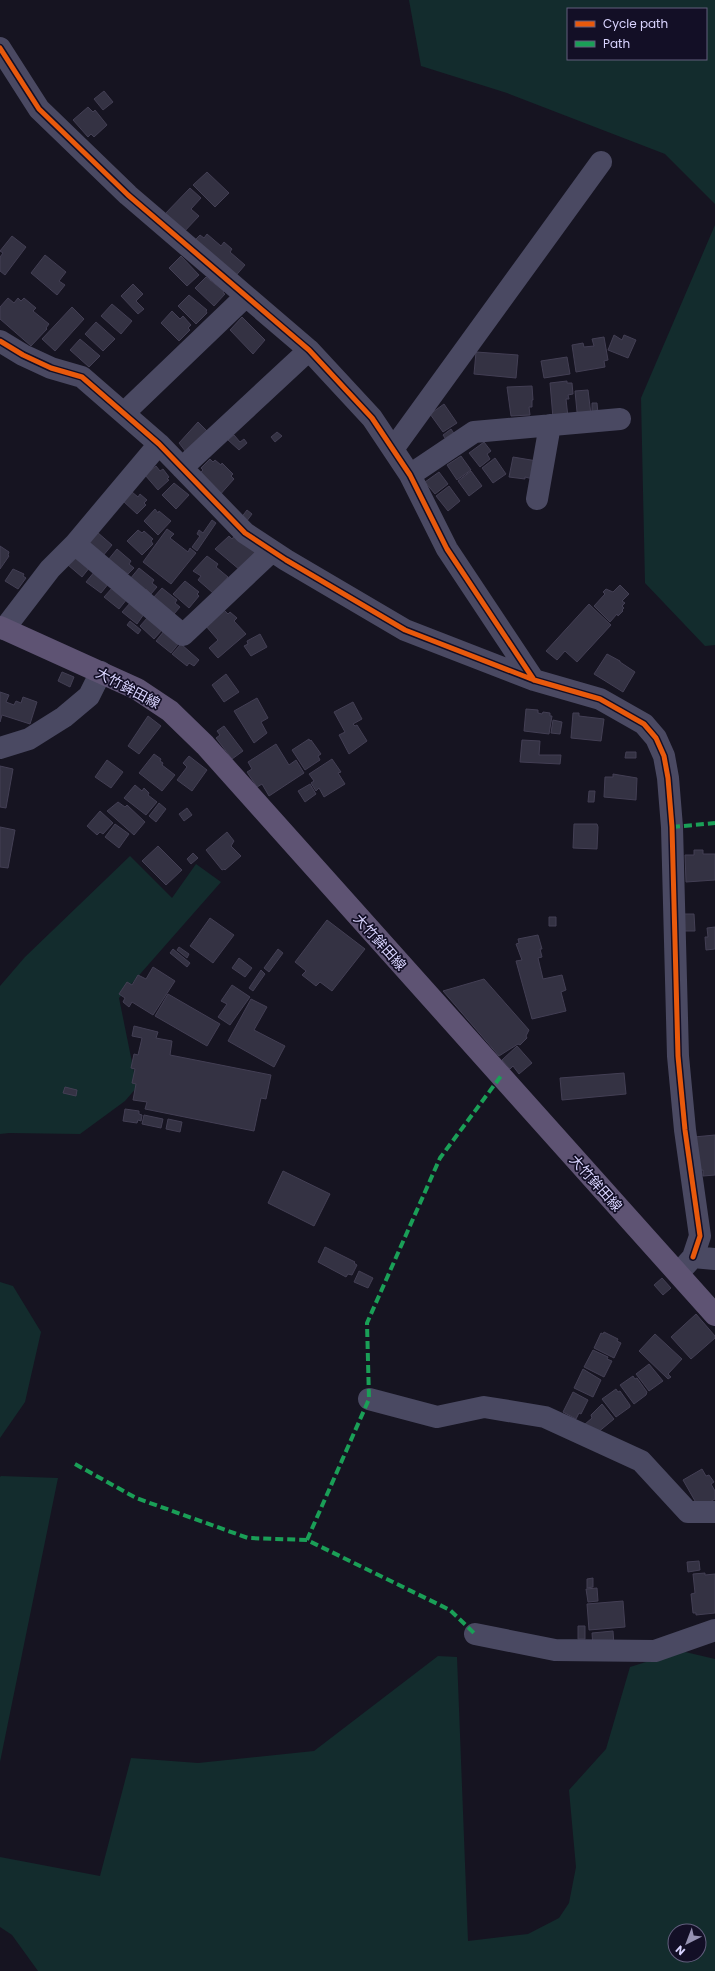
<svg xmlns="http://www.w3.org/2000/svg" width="715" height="1971" font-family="Poppins,'Noto Sans JP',sans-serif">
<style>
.green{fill:#132c2d;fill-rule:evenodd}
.building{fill:#343243;stroke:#433f54}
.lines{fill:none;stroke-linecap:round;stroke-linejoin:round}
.minor{stroke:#4a4962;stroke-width:22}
.major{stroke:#5e5373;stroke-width:22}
.quiet{stroke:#1a9f57;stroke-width:4;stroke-dasharray:8 4;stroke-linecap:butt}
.cycleway-casing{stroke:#130f26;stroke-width:8}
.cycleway{stroke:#e8590c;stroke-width:5}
.labels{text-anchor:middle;stroke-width:3.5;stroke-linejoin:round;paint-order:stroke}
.street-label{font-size:14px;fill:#d9d4ff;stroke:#130f26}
</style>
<rect width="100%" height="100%" fill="#161421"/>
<!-- green -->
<path class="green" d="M409 0H715V204L665 154 507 93 421 66ZM568 9H706V59H568Z
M715 225V645L705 646 645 583 641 398Z
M130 856 172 898 196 864 221 882 119 998 137 1087 125 1101 80 1134 9 1133 0 1134V986L25 957Z
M0 1282 13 1286 41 1332 25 1402 0 1438Z
M1 1476 58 1478 0 1762V1477Z
M681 1651 715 1659V1971H38L12 1935 0 1927V1857L100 1876 131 1758 198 1763 314 1751 438 1656 457 1657 468 1941 528 1934 559 1918 569 1903 576 1867 569 1790 606 1749 630 1667ZM675 1931H699V1955H675Z"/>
<!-- building -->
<path class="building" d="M104 91 113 102 103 110 94 99Z
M88 107 93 112 95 110 107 125 94 137 91 134 88 137 73 120Z
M207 172 229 193 215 207 193 185Z
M190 188 201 198 191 209 199 216 182 234 163 216Z
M207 234 221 246 224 242 232 249 230 252 245 265 233 279 194 241 200 235 204 238Z
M12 236 26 247 5 275 0 271V257L3 253 0 251Z
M45 255 66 272 59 281 65 285 57 295 31 273Z
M181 256 199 275 187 286 169 268Z
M206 277 224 291 223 293 225 294 214 306 195 288Z
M133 284 143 294 136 301 144 309 138 314 121 296Z
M189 295 207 310 206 311 207 313 196 324 178 306Z
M8 298 14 303 18 298 21 301 24 298 36 308 33 311 49 324 46 328 47 329 31 346 0 319V307Z
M112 304 132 321 121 334 101 316Z
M72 307 84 319 55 351 42 339Z
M172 311 180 319 183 316 191 325 188 328 190 330 179 341 161 323Z
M242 317 265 340 253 354 230 330Z
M96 322 115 339 103 351 85 334Z
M614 335 622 340 624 335 636 340 628 358 608 350Z
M604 337 608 360 604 361 605 367 576 372 572 345 583 343 584 347 594 346 592 339Z
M80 339 100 356 89 367 70 350Z
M476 352 518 355 516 378 474 374Z
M567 357 570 374 544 378 541 361Z
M567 381V383H572L573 394 568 395 569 399H566L568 417 553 418 550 383Z
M532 386 533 400H532V407H529L530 415 511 416 507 387Z
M588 390 591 415 577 412 575 391Z
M592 403H597L598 414 592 415Z
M444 404 457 423 443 432 430 414Z
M198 422 212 436 189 456 179 443Z
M451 429 455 435 447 441 443 435Z
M277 432 282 436 275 442 271 437Z
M234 435 240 442 244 439 247 443 239 450 228 440Z
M484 442 491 451 487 454 490 459 480 467 469 453Z
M461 456 471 470 457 480 447 465Z
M513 457 537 461 533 479 525 477V479L509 477Z
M495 458 506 474 493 483 482 468Z
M210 459 213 462 215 460 221 465 222 463 233 474 231 476 234 479 218 497 200 473 203 470 201 468Z
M156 466 160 471 163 469 169 477 167 479 169 480 158 490 145 475Z
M471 471 482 486 469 496 458 481Z
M439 472 448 484 435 494 425 482Z
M174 483 189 495 176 509 162 495Z
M449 486 460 501 448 511 436 496Z
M132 492 138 497 140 494 147 500 144 503 146 505 137 514 123 501Z
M155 509 158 513 159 511 171 521 158 535 144 521Z
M247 510 252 514 246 522 241 518Z
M212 520 216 523 197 551 192 547 200 536 197 534 199 530 203 533Z
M167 529 174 534 170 538 188 552 190 548 196 553 171 584 143 562Z
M138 530 142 533 144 531 153 539 151 541 153 544 142 555 127 541Z
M97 532 112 545 102 557 87 544Z
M236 534 255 552 240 570 215 549 229 536 232 539Z
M0 546 9 552 8 555 9 556 0 569Z
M117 549 131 561 129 564 134 568 128 574 108 560Z
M76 556 90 567 82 577 68 565Z
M207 556 218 564 216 567 228 577 213 593 198 580 201 576 193 571Z
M139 568 154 580 152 583 157 587 151 594 146 589 144 592 130 579Z
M13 569 24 574 23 576 26 578 18 589 5 581Z
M95 571 109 583 101 593 86 582Z
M185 581 199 592 197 594 199 596 189 608 173 594Z
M620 585 629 594 622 601 625 603 622 606 624 608 622 610 623 611 618 616 617 614 610 622 594 606 605 594 603 592 606 589 613 592Z
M113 587 127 599 119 609 104 597Z
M162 588 177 600 175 603 180 607 174 614 153 598Z
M131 602 144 614 137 624 122 612Z
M589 604 611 625 577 662 565 651 557 660 546 651Z
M223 609 228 614 230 612 237 618 234 621 246 634 218 658 209 648 218 640 205 625Z
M148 617 163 629 154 639 140 626Z
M130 621 141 630 138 634 127 625Z
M164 631 179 643 171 653 156 641Z
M260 634 267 647 251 656 244 646 248 644 247 641Z
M181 644 199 660 194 666 189 663 187 666 172 654Z
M607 654 620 661V662L635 672 623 692 594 674Z
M62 672 74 677 70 687 58 681Z
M226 674 239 692 224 702 212 685Z
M0 692 9 695 6 702 14 705 16 701 21 703 23 697 37 702 30 724 2 715 0 722Z
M257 698 268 718 261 722 267 733 254 743 234 711Z
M353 702 362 719 353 724 355 726 357 725 367 741 349 754 339 735 345 732 334 712Z
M526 709 538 710V713L542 714 543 712 550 713V716H552L549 734 524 731Z
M573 713H579V716L604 719 601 741 571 738Z
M148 716 161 726 139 754 128 746Z
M553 720 562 722 560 734 551 733Z
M224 726 243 751 232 759 216 738 220 735 217 731Z
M309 739 310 741 311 740 321 754 318 756 320 760 305 770 292 750Z
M522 740 540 741 539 755H561L560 764 520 762Z
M276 744 289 765 296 760 304 773 269 796 262 784 257 787 247 772 252 769 248 762Z
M626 752H636V758H625Z
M154 754 161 759 160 761 163 763 162 765 175 775 162 791 139 773Z
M189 756 207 770 192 791 177 780 187 767 183 763Z
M332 759 341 772 338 773 345 784 324 797 319 788 316 791 311 783 314 781 309 774Z
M107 760 123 772 111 788 95 777Z
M0 766 13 769 6 808 0 807Z
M613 774 637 778 636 800 604 797 605 777H613Z
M310 784 316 794 305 802 298 791Z
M135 785 142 791 144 788 149 793 148 795 157 802 146 815 124 798Z
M589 791H595L594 802H588Z
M118 802 125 807 127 805 145 822 134 835 107 811Z
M159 803 166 809 156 822 149 816Z
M187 808 192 815 184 821 179 814Z
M100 811 113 823 103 834 100 832 97 835 87 826Z
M115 824 129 834 119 848 105 837Z
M574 824H597L598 827 597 849 573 848Z
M0 827 15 830 8 868 0 867Z
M227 832 234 841 231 846 241 856 225 870 224 869 222 870 206 850Z
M158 846 182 870 166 885 142 861Z
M694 850H703V854H715V880L686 882 685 855H694Z
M193 853 198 858 191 864 187 859Z
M679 914H694L695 931H680Z
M549 917H556V926H549Z
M210 918 234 935 213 963 190 946Z
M327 920 365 949 332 991 320 982 316 986 302 975 306 971 295 962Z
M715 927V949L706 950 705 937H708L707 928Z
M538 935 542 949H540L542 957 538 958 543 979 562 975 566 990 561 992 566 1011 532 1019 516 961 522 960 516 944 519 943 518 939Z
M179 947 189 954 187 958 177 950Z
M173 949 190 963 187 967 170 953Z
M278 949 283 953 269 972 264 968Z
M239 958 252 968 245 977 232 968Z
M153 967 175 981 153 1015 132 1002 129 1007 123 1002 125 998 119 994 127 982 132 985 138 975 146 979Z
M261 970 265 974 253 991 249 988Z
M484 979 529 1030 526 1036 527 1038 520 1045 518 1044 499 1056 443 991Z
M232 985 250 997 230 1025 218 1017 227 1004 221 1001Z
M168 994 220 1024 207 1046 155 1016Z
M251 999 267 1007 254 1030 285 1046 274 1067 228 1041Z
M134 1026 158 1032 156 1038 172 1041 170 1055 271 1075 266 1099 261 1098 254 1131 145 1109 147 1102 133 1100 136 1084 132 1083 135 1069 131 1068 134 1054 138 1055 142 1038 132 1036Z
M517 1046 532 1063 519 1074 513 1066 510 1069 502 1060Z
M624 1073 626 1094 562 1100 560 1078Z
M65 1087 77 1090 76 1096 63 1093Z
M125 1109 139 1111V1114L142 1115 141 1121 138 1120 137 1123 123 1121Z
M144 1115 163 1119 161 1128 142 1124Z
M168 1119 182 1122 180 1132 166 1129Z
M715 1135V1175L703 1176V1170L698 1171 694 1137Z
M283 1171 330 1194 314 1226 268 1203Z
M325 1247 355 1262 354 1263 357 1265 352 1275 348 1274 346 1277 318 1262Z
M359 1271 373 1278 368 1288 354 1282Z
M662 1278 671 1288 663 1295 654 1285Z
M696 1314 715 1336V1338L691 1359 671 1337Z
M604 1332 618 1339 617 1341 621 1343 614 1358 594 1348 601 1333 603 1334Z
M655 1334 682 1359 668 1374 671 1377 668 1379 639 1351Z
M593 1350 608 1357 607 1359 612 1361 604 1377 584 1367Z
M649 1364 663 1381 649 1391 636 1374Z
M583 1369 601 1380 593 1397 574 1388Z
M633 1376 635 1379 637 1378 647 1392 646 1395 634 1404 620 1385Z
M616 1389 618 1392 620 1391 630 1405V1407L616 1417 602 1399Z
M573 1392 588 1400 581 1414 579 1413 576 1419 563 1412Z
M602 1404 614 1419 597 1433 584 1425 592 1418 591 1415Z
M702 1469 706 1476 709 1475 714 1482 711 1484 715 1491V1499L699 1508 683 1480Z
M699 1561 700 1570 688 1572 687 1562Z
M705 1573V1575L715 1574V1613L696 1615V1613H693L691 1594 695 1593 693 1574Z
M593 1578V1587L587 1588V1579Z
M597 1588 598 1601 588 1602 586 1589Z
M623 1601 625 1627 589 1630 587 1604Z
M578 1626H585V1639H578Z
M613 1631 614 1645 593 1647 592 1633Z"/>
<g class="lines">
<!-- minor -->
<path class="minor" d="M0 48 39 109 128 195 309 350 372 418 410 475 447 549 534 680
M0 341 23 355 51 368 82 377 159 444 245 533 286 560 405 630 534 680 600 699 644 724 656 738 664 756 668 778 672 827 678 1056 685 1130 700 1236 693 1257
M124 413 246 296
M393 449 601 162
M182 468 309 350
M410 475 474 432 620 419
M537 499 550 425
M75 544 183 635 272 551
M4 629 50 569 75 544 159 444
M0 748 29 739 64 717 89 696 101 672
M684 1267 693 1257 715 1259
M369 1399 437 1417 484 1407 545 1417 641 1461 688 1512H715
M475 1634 555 1650 655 1651 715 1630"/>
<!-- major -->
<path class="major" d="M0 627 137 689 170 711 205 745 715 1315"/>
<!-- quiet -->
<path class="quiet" d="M672 827 715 823
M75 1464 136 1498 248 1538 307 1540 450 1610 475 1634
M307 1540 369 1399 367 1323 440 1158 501 1076"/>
<!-- cycleway casing -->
<g class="cycleway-casing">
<path id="cycleway" d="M0 48 39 109 128 195 309 350 372 418 410 475 447 549 534 680
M0 341 23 355 51 368 82 377 159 444 245 533 286 560 405 630 534 680 600 699 644 724 656 738 664 756 668 778 672 827 678 1056 685 1130 700 1236 693 1257"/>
</g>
<!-- cycleway -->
<use href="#cycleway" class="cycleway"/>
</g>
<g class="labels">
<!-- street labels -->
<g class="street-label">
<text transform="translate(128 688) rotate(28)" y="5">大竹鉾田線</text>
<text transform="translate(380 942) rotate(48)" y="5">大竹鉾田線</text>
<text transform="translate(596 1183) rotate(48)" y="5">大竹鉾田線</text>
</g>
</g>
<!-- legend -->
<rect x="567" y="8" width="140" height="52" fill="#130f26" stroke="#625e7d"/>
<rect x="575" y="21" width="20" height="6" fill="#e8590c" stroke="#625e7d"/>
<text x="603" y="28" font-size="12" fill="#d9d4ff">Cycle path</text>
<rect x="575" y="41" width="20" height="6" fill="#1a9f57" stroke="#625e7d"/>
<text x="603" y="48" font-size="12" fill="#d9d4ff">Path</text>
<!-- north arrow -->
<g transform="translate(687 1943) rotate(222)"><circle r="19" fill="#130f26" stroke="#625e7d"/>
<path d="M0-3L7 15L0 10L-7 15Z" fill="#9591b1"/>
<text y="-6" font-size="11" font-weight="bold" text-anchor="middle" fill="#d9d4ff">N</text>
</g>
</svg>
